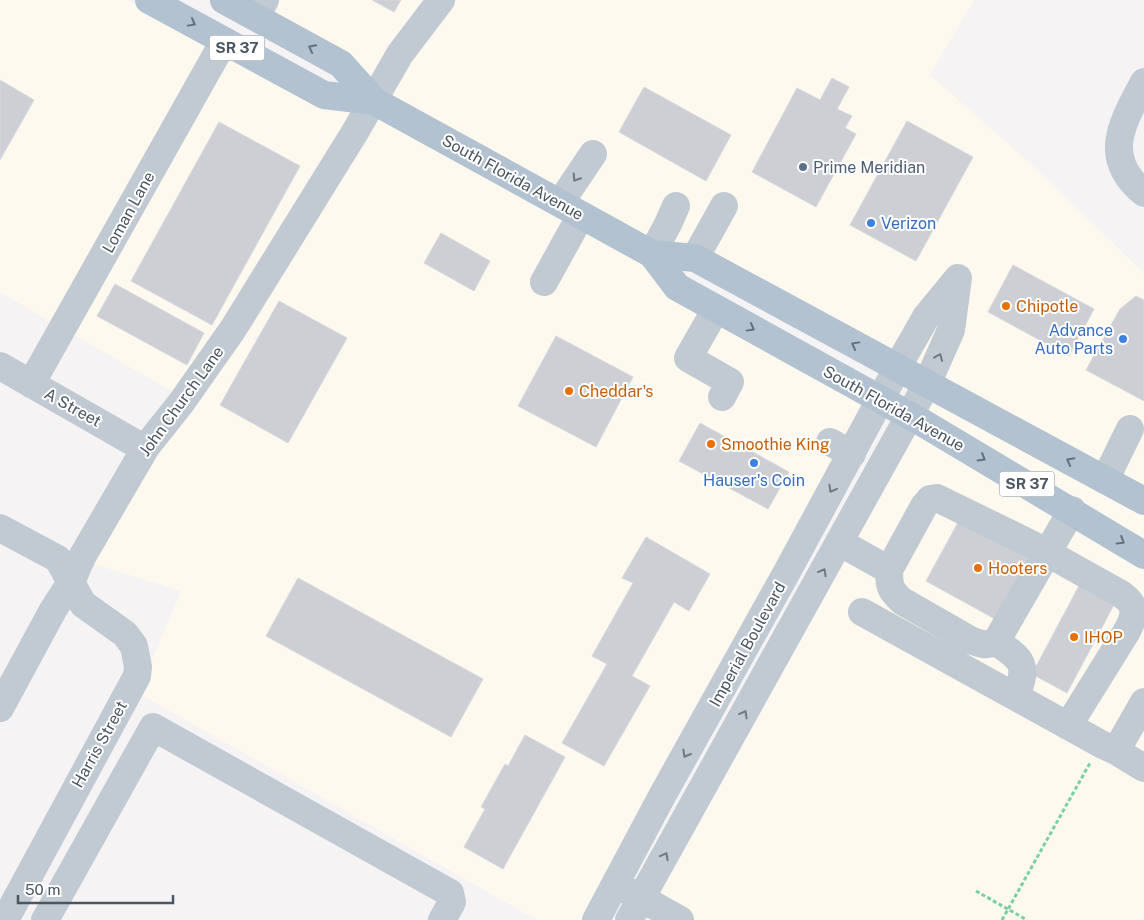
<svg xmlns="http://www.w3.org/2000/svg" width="1144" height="920" font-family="'Public Sans',sans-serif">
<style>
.commercial{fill:#fdf9ef}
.building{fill:#cdcfd5;stroke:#d7d9de}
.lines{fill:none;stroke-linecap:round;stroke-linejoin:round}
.path{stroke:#7ad0a6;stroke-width:3;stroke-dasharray:4 2.5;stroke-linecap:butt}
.minor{stroke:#c1cad2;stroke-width:28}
.major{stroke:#b3c2d1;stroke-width:28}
.oneway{stroke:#64717d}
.oneway2{stroke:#6e7983}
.service-dot{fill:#5c6f8a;stroke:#fff;stroke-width:2}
.shop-dot{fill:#3f7fe0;stroke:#fff;stroke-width:2}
.food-dot{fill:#e8710a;stroke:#fff;stroke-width:2}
.labels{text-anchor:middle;stroke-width:4;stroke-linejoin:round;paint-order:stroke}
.shield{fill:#fff;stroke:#808990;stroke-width:1}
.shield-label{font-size:15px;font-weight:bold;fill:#4a5661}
.service-label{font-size:16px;fill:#4e5e75;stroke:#fff;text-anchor:start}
.street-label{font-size:16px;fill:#4a5661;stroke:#fff}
.shop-label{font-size:16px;fill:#366cbe;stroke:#fff;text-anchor:start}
.food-label{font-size:16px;fill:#c56008;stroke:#fff;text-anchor:start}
</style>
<rect width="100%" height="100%" fill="#f5f3f3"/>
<!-- commercial -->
<path class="commercial" d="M0 0H128L312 100V104L321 105 329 110 331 107 376 114 640 260V264H646L664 287 662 291 670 296 675 302 679 301 865 404 582 920H537L138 693 181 591 84 561 192 403 0 292Z
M246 0H426L371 81 355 64 357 60 349 56 342 49 340 51Z
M456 0H974L930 75 1030 163 1144 273V489L688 246 651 241 390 98 410 60Z
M933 399 1144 513V543L925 412Z
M915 431 1144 568V920H643Z"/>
<!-- building -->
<path class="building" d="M372 0H401L394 12Z
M832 78 849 87 837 109 852 116 845 128 856 134 816 207 752 172 797 88 820 100Z
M0 80 34 100 0 160Z
M644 87 731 135 706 181 619 132Z
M907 121 973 157 916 261 850 225Z
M219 122 300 166 212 325 131 281Z
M441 233 490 261 474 291 424 263Z
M1013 265 1094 309 1069 356 988 312Z
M115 284 204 333 187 365 97 316Z
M1136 296 1144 300V401L1086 370 1120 309Z
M279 301 347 338 288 443 220 405Z
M556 336 633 377 596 447 518 406Z
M700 423 789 472 768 509 679 461Z
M961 517 1030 555 995 619 926 581Z
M646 537 710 574 689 611 674 602 632 676 650 686 604 766 562 743 607 664 592 656 633 583 622 578Z
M298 578 483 679 451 737 266 636Z
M1081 582 1116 601 1067 693 1032 674Z
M525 735 565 757 503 869 464 847 485 809 481 807 505 764 508 766Z"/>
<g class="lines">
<!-- path -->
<path class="path" d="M976 891 1027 920
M1002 920 1090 763"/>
<!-- minor -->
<path class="minor" d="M256 17 265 0
M1144 82C1123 122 1100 157 1144 193
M560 203 593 154
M652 254 668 224 676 206
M695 258 724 206
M544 282 581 215
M716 309 688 358 730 382 722 397
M0 366 133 442 146 447
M31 384 224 41
M830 442 852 454
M1105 480 1130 429
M0 528 58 559 83 604 125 634 134 646 138 667 137 676 5 920
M839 542 889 570 924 506 930 499 937 498 1035 546 1121 594C1137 605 1136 614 1127 631L1068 726
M889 570C889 586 890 590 902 601L970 640C980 644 987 646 996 642L1072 510
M862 612 1101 744 1116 751 1144 768
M996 642C1024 660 1028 665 1016 697
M0 708 53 610 71 582 82 557 146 447 181 403 233 329 355 132 400 54 441 0
M1116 751 1144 702
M625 889 680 920
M45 920 153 727 450 893 452 902 442 920
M596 920 662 796 788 570 906 352 926 317 958 278
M629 920 927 384 951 330 958 278"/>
<!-- major -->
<path class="major" d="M149 0 324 95 374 101
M224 0 341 64 374 101 652 254 695 258 1144 501
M652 254 677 287 923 423 1144 555"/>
</g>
<!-- one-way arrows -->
<defs><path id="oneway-chevron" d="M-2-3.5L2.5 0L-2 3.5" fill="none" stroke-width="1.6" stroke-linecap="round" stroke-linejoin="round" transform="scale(1.25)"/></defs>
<g class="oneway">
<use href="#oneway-chevron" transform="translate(192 23) rotate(29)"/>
<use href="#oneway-chevron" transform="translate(312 48) rotate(-152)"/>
<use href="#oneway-chevron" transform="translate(751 328) rotate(29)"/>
<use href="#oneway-chevron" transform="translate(855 345) rotate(-151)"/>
<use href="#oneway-chevron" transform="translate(982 458) rotate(31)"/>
<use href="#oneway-chevron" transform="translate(1070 461) rotate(-152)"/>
<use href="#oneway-chevron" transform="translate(1121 541) rotate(32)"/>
</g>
<g class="oneway2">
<use href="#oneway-chevron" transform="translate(576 178) rotate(123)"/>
<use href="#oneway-chevron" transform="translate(939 357) rotate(-67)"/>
<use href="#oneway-chevron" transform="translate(832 489) rotate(119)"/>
<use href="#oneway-chevron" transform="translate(823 572) rotate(-61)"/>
<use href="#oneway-chevron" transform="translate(744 714) rotate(-61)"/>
<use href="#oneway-chevron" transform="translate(686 754) rotate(119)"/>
<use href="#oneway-chevron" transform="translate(665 856) rotate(-61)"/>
</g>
<!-- markers -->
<circle class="service-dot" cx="803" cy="167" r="5"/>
<g class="shop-dot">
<circle cx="871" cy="223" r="5"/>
<circle cx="1123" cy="339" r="5"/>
<circle cx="754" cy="463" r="5"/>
</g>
<g class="food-dot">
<circle cx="1006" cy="306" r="5"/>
<circle cx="569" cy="391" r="5"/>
<circle cx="711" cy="444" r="5"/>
<circle cx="978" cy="568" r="5"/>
<circle cx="1074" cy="637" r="5"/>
</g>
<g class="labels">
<!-- shield labels -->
<g class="shield">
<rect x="209.5" y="35.5" width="55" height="25" rx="4"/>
<rect x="999.5" y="471.5" width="55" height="25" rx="4"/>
</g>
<g class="shield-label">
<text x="237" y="53">SR 37</text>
<text x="1027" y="489">SR 37</text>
</g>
<!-- service labels -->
<g class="service-label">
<text x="813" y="173">Prime Meridian</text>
</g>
<!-- street labels -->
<g class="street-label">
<text transform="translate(513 177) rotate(29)" y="6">South Florida Avenue</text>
<text transform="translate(128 212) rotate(-61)" y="6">Loman Lane</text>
<text transform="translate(181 401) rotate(-54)" y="6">John Church Lane</text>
<text transform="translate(73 407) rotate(29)" y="6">A Street</text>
<text transform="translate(894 408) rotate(29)" y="6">South Florida Avenue</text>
<text transform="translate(747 644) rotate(-61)" y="6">Imperial Boulevard</text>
<text transform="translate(99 744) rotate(-61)" y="6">Harris Street</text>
</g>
<!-- shop labels -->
<g class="shop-label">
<text x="881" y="229">Verizon</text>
<text x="1113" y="336" text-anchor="end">Advance<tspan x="1113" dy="18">Auto Parts</tspan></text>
<text x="754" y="486" text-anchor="middle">Hauser's Coin</text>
</g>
<!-- food labels -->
<g class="food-label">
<text x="1016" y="312">Chipotle</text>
<text x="579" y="397">Cheddar's</text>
<text x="721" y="450">Smoothie King</text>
<text x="988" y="574">Hooters</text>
<text x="1084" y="643">IHOP</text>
</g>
</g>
<!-- scale -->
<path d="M18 895v8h155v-8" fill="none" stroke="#4a5661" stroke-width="2.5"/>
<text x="25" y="895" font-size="15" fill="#4a5661" stroke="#ffffff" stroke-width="4" paint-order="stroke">50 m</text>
</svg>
